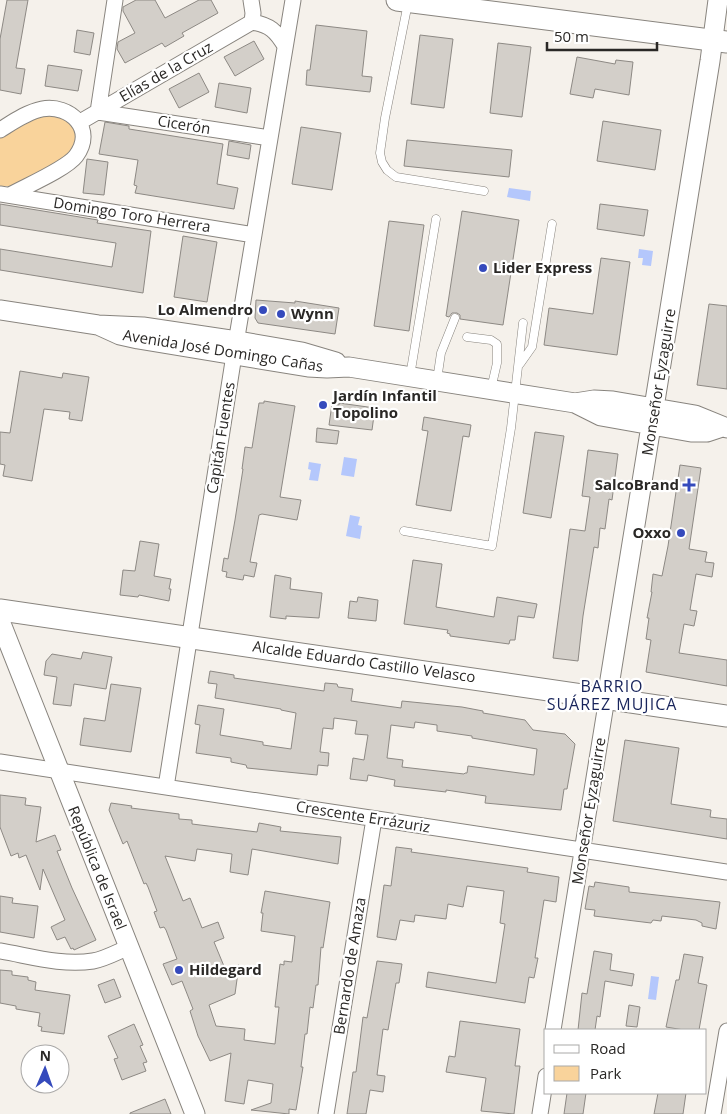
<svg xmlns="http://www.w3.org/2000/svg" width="727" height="1114" font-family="'Open Sans',sans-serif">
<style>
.green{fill:#f9d39b}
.water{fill:#b4c7fc}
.building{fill:#d3cfc9;stroke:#8d8984;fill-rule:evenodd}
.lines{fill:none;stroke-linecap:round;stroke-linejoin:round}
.service-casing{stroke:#88847e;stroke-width:9}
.minor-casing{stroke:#88847e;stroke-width:17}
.tertiary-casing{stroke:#88847e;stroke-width:21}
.secondary-casing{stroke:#88847e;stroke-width:23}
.service{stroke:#fff;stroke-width:8}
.minor{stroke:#fff;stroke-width:15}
.tertiary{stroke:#fff;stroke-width:19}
.secondary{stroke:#fff;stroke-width:21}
.poi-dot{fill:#354abc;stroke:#fff;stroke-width:2}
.labels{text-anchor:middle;stroke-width:4.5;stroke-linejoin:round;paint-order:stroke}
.street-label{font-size:15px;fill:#2a2826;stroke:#fff}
.poi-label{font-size:15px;font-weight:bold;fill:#2a2826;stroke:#fff;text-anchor:start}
.neighbourhood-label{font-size:16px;letter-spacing:1px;fill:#18245b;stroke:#fff}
</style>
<rect width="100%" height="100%" fill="#f5f1eb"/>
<!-- green -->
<path class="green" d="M45 115 62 117 73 127 76 135V143L67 157 12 186H0V137L32 119Z"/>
<!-- water -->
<path class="water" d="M509 188 531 191 530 201 507 197Z
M639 249 653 251 651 266 642 265 643 258H638Z
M344 457 357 459 354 477 341 475Z
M309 462 321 464 318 481 309 480 311 470 308 469Z
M350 515 360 517 358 525 362 526 360 539 346 536Z
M651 976 659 977 656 1000 648 999Z"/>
<!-- building -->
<path class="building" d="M7 0H28L16 68 25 69 21 94 0 90V39Z
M136 0H155L165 18 199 0H211L218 13 182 33 184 36 165 47 162 43 125 63 117 49 118 42 135 33 123 11V7Z
M316 25 367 31 362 76 372 77 370 92 306 85 307 70H310Z
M77 30 94 33 90 55 74 52Z
M420 35 453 39 444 108 411 104Z
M254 41 264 59 235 76 224 57Z
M498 43 531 47 522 117 490 113Z
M577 57 615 64 616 60 633 62 629 95 595 89 593 98 570 94Z
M48 65 82 70 78 91 45 86Z
M199 73 209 92 179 108 169 89Z
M219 83 251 88 247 113 215 107Z
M603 121 661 130 655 170 597 161Z
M105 122 129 126V129L223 144 217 184 238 188 234 209 135 193 137 186 134 185 138 160 99 154Z
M301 127 341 133 332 190 292 184Z
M407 140 512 150 509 177 404 166Z
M229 141 251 145 249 159 227 155Z
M87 159 108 162 104 195 83 193Z
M0 204 98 220 97 223 151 231 143 293 0 270V249L112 267 116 243 0 225Z
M600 204 648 210 644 236 597 229Z
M462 211 519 220 503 325 460 319V315L457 313H452L449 317 446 316Z
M389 221 424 225 409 331 374 326Z
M183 236 217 242 207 302 174 297Z
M601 258 630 262 617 355 544 345 549 308 593 314Z
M256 300 295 303V301L339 308 335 334 258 323 255 318Z
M709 304 727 306V389L697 385Z
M20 371 62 378 63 373 89 377 82 421 69 419 70 412 44 409 32 481 3 476 5 465 0 464V432L10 433Z
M264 401 295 406 280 497 301 500 297 520 262 514 259 515 250 562 257 563 254 577 244 575 243 580 226 577 227 572 222 571 224 558 228 559 235 520 243 469H242L245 447 252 448 259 403H264Z
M339 403 375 408 372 430 329 425 332 404 339 405Z
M424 417 471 425 469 437 463 436 451 511 416 505 428 431 422 430Z
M317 428 339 431 337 444 316 442Z
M535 432 564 436 551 518 523 513Z
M588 450 618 454 612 500 609 499 605 529 600 528 598 548 594 547 583 616 578 661 553 658 570 529 585 531 590 497 582 496Z
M680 465 701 468 689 549 707 552 705 562 714 563 712 577 696 574 690 610 697 611 694 626 684 624 679 653 727 660V686L646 672 651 640 646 639 649 618H647L652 592H651L653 574 662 576 668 546Z
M140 541 159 544 154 576 171 579 169 589H171L169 601 139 595 138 597 120 595 123 570 135 571Z
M413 560 442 564 436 607 494 617 497 597 537 604 534 618 518 616 515 640H510L509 644 450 636V634L447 633 448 630 404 624Z
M275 575 291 578 290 589 322 593 319 618 286 616V619L270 617Z
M358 597 378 600 376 621 348 618 350 601 357 602Z
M83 652 112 657 106 689 74 684 71 706 53 704 57 677 44 675 46 661 52 654 81 659Z
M210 671 234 675V678L324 691 325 683 337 684 338 687 353 689 351 701 401 708 402 701 462 707 483 711V713L525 720 533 730 565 734 575 744 567 789H564L561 810 485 803 486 796 446 790V792L394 786 395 780 368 775 367 781 350 779 353 758 364 760 368 735 355 734 357 721 334 718 333 729 323 728 320 752 329 753 328 766 318 765 317 775 247 768 246 765 231 762V758L196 753 200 725 195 724 198 705 224 709 220 735 263 742V745L291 749 296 713 281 710V709L215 698 217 684 208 683ZM415 722 437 725V731L472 736V738L537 749 534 775 468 766 467 773H465L464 774 402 767 403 760 387 758 391 725 414 728Z
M111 684 141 688 131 752 80 745 84 718 105 721Z
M625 740 679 748 671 804 711 810 710 817 727 819V839L613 821Z
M0 795 26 798 25 805 41 807 36 842 55 835 61 850 57 851 72 888 96 940 74 950 73 948 71 949 65 937 57 940 51 927 65 920 43 869 40 890 26 855 19 858 18 853 11 856 0 827Z
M111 803 132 806 131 808 179 814V819L192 820V824L257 832 259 823 281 827 280 831 341 837 338 864 252 849 248 875 230 872 232 854 197 849 195 861 165 856 183 901 190 898 202 928 218 922 224 938 214 942 226 971 239 965 235 994 209 1005 216 1026 245 1029 244 1040 275 1044 279 1007H275L280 964 284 965V961L292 962 295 936 261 931 263 913H261L265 891 330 902 323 948 321 947 318 985H316L313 1008 310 1007 307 1034H305L301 1067H303L296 1110 289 1109V1114L251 1110 271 1103 273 1084 248 1080 244 1104 225 1101 231 1053 210 1061 198 1036 190 1011 193 1009 182 981 172 985 163 964 177 959 166 930 164 927 160 928 154 912 157 911 148 887 146 883 144 884 127 841 123 844 109 810Z
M396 847 412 849 411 852 528 868 527 872 559 877 556 902 544 900 535 958H538L534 978 529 977 525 1003 426 987 428 972 496 983 505 924 500 923 504 891 467 886 463 907 448 904 446 919 415 915 414 922 400 920 396 940 377 937 384 885 391 886Z
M595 882 629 887V892L720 902 716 929 702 926V923L696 920 662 916 661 921 653 920 651 923 594 916 595 910 585 909 589 886 594 887Z
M0 896 13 898 12 903 38 906 34 938 0 932Z
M594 951 612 954 610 970 634 974 632 986 605 981 600 1017 597 1016 595 1030H578L582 993 587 994Z
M684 954 703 957 698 983 707 985 699 1030H684L666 1027 676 980H679Z
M377 961 402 964 399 983H396L388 1030 383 1029 377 1075 385 1076 383 1092 370 1090 366 1114H347L353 1072H356L363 1017 367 1018Z
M0 970 12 971V975L28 977V980L36 982 35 990 70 995 64 1034 41 1031 42 1027 38 1026 40 1013 16 1009V1006L0 1003Z
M114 979 121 997 105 1003 98 985Z
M629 1005 640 1007 637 1027 626 1026Z
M460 1021 520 1029 515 1066H520L514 1114 481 1111 486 1078 446 1072 449 1056 455 1057Z
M134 1024 143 1045 140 1046 147 1062 143 1063 146 1071 122 1080 114 1059 118 1058 108 1036Z
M567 1093H586L583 1114H564Z
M658 1093H686L683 1114H654Z
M165 1099 171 1114H130V1113Z"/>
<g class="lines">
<!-- service casing -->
<g class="service-casing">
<path id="service" d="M408 3 385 118 380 153 382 162 387 170 396 177 484 191
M467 337 491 340 497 344V363L491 389
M520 364 532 347 552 224
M410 376 436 219
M437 380 441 353 455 318
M404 531 492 546 511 428 523 323"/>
</g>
<!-- minor casing -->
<g class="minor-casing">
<path id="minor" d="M115 0 98 112 270 138
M251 0 253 13 252 22
M80 122 252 22C270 25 276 31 285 46
M0 130C13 122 27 112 42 109 70 104 96 129 76 156 66 169 26 186 10 195
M0 194 254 235
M0 762 727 872
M166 787 234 355 293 0
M0 951C30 956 62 966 93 961 105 959 117 952 129 947
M553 1030 607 698
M326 1114 374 819
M540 1114 546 1076
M713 1114 727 1031"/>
</g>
<!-- tertiary casing -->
<g class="tertiary-casing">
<path id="tertiary" d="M0 310 98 325 143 327 237 341 302 352 336 362
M98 325 120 335 138 339 308 367 327 368 349 367 575 403 594 400 613 401 695 415 727 428
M575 403 601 416 691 432H707L722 427
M0 621 195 1114
M607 698 710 61 718 0"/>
</g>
<!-- secondary casing -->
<g class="secondary-casing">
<path id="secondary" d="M397 0 727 42
M0 610 727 716"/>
</g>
<!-- service -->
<use href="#service" class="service"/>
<!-- minor -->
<use href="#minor" class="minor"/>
<!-- tertiary -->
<use href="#tertiary" class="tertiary"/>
<!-- secondary -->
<use href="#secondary" class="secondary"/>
</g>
<!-- markers -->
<g class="poi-dot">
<circle cx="483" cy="268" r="5"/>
<circle cx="263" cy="310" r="5"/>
<circle cx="281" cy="314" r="5"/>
<circle cx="323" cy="405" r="5"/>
<path d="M686.5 477.5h5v5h5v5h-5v5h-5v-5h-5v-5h5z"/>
<circle cx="681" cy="533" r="5"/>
<circle cx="179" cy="970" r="5"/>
</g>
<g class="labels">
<!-- street labels -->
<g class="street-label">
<text transform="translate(166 72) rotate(-30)" y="5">Elías de la Cruz</text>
<text transform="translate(184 125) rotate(9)" y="5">Cicerón</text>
<text transform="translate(132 215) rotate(9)" y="5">Domingo Toro Herrera</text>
<text transform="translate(223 351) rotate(9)" y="5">Avenida José Domingo Cañas</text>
<text transform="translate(659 382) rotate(-81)" y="5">Monseñor Eyzaguirre</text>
<text transform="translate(221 438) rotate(-81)" y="5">Capitán Fuentes</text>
<text transform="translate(364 662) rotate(8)" y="5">Alcalde Eduardo Castillo Velasco</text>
<text transform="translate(589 811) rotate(-81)" y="5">Monseñor Eyzaguirre</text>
<text transform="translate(363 817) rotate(9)" y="5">Crescente Errázuriz</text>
<text transform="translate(97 868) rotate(68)" y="5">República de Israel</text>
<text transform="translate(350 966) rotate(-81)" y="5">Bernardo de Amaza</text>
</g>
<!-- poi labels -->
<g class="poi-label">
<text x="493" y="273">Lider Express</text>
<text x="253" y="315" text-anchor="end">Lo Almendro</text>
<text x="291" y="319">Wynn</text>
<text x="333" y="401">Jardín Infantil<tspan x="333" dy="17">Topolino</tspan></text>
<text x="679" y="490" text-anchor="end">SalcoBrand</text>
<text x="671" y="538" text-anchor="end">Oxxo</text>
<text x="189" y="975">Hildegard</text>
</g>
<!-- neighbourhood labels -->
<g class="neighbourhood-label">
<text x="612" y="692">BARRIO<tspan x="612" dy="18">SUÁREZ MUJICA</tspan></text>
</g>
</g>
<!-- legend -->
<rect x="544" y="1029" width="162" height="65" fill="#ffffff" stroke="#aaa9a8"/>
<rect x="554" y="1045" width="25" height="8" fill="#ffffff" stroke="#aaa9a8"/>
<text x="590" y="1054" font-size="15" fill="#2a2826">Road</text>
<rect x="554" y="1066" width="25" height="15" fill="#f9d39b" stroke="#aaa9a8"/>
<text x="590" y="1079" font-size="15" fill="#2a2826">Park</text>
<!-- north arrow -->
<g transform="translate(45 1069) rotate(2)"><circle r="24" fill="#ffffff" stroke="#aaa9a8"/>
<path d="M0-4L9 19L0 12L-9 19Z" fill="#354abc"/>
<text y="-8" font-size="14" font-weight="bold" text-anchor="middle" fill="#2a2826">N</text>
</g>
<!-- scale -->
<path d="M547 42v8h110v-8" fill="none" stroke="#2a2826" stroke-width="2.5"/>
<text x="554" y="42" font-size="15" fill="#2a2826" stroke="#ffffff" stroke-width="4" paint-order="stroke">50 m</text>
</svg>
